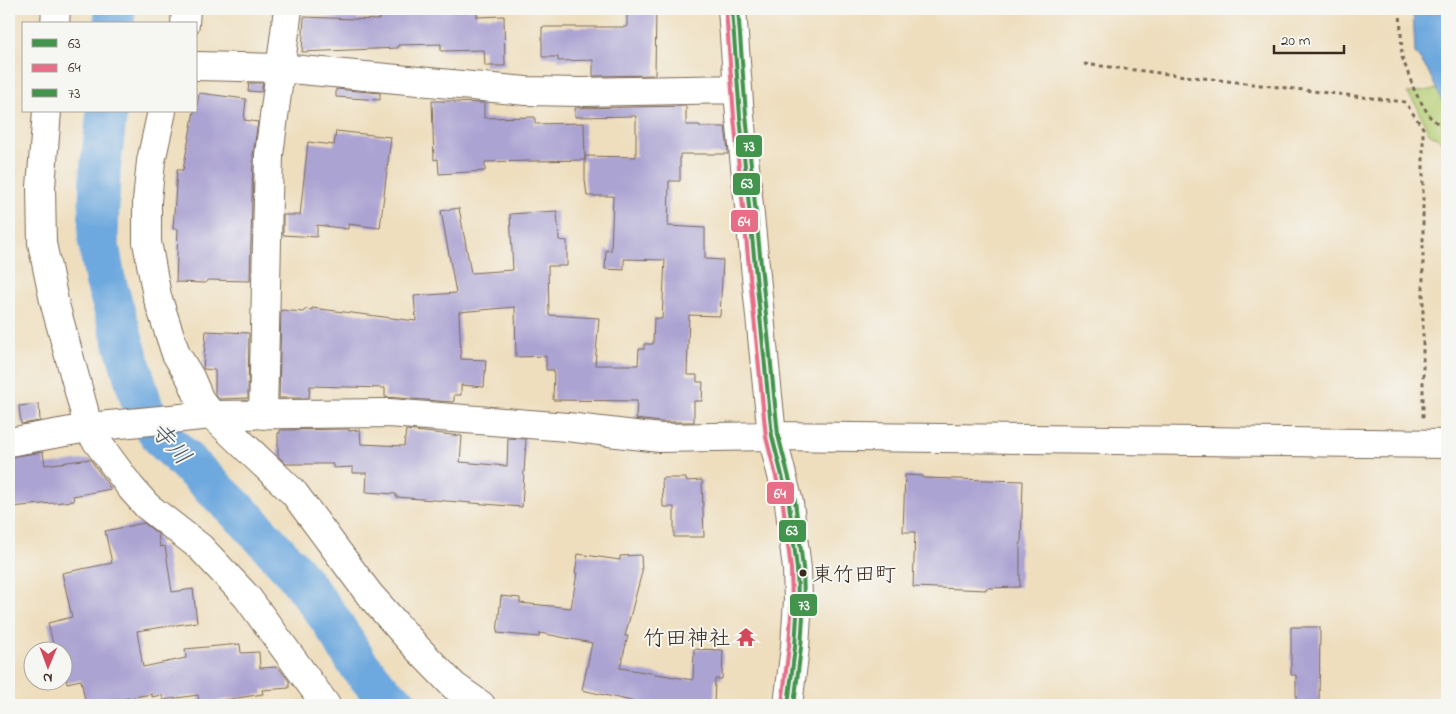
<svg xmlns="http://www.w3.org/2000/svg" width="1456" height="714" font-family="'Indie Flower','Klee One',sans-serif">
<style>
.green{fill:#b4cd72;stroke:#787c48}
.water{fill:#6da8de;stroke:#54697e}
.lines{fill:none;stroke-linecap:round;stroke-linejoin:round}
.river{stroke:#6da8de;stroke-width:41}
.building{fill:#aba3d2}
.minor-casing{stroke:#7a6956;stroke-width:30}
.path{stroke:#7a6956;stroke-width:3;stroke-dasharray:4 4;stroke-linecap:butt}
.minor{stroke:#fff;stroke-width:28}
.bus-1-casing{stroke:#f6f6f2;stroke-width:8}
.bus-2-casing{stroke:#f6f6f2;stroke-width:8}
.bus-3-casing{stroke:#f6f6f2;stroke-width:8}
.bus-1{stroke:#43944d;stroke-width:4}
.bus-2{stroke:#e76e87;stroke-width:4}
.bus-3{stroke:#43944d;stroke-width:4}
.bus-dot{fill:#3b2a1e;stroke:#f6f6f2;stroke-width:2}
.labels{text-anchor:middle;stroke-width:4;stroke-linejoin:round;paint-order:stroke}
.bus-label{font-size:21px;fill:#3b2a1e;stroke:#f6f6f2;text-anchor:start}
.poi-label{font-size:22px;fill:#3b2a1e;stroke:#f6f6f2;text-anchor:end}
.water-label{font-size:24px;font-style:italic;fill:#4c5661;stroke:#f6f6f2}
.line-badge{stroke:#f6f6f2;stroke-width:2}
.badge-label{font-size:14px;text-anchor:middle;font-weight:bold;fill:#fff}
</style>
<rect width="100%" height="100%" fill="#f6f6f2"/>
<filter id="ink" filterUnits="userSpaceOnUse"><feTurbulence type="fractalNoise" baseFrequency=".02" numOctaves="2"/><feDisplacementMap in="SourceGraphic" scale="10" xChannelSelector="R" yChannelSelector="G"/><feConvolveMatrix kernelMatrix="1 2 1 2 8 2 1 2 1" color-interpolation-filters="sRGB"/></filter>
<filter id="wash" filterUnits="userSpaceOnUse"><feTurbulence type="fractalNoise" baseFrequency=".0096" numOctaves="4" result="noise"/><feDisplacementMap in="SourceGraphic" scale="20" xChannelSelector="R" yChannelSelector="G"/><feGaussianBlur stdDeviation="1.12" result="paint"/><feColorMatrix in="noise" values="0 0 0 0 0 0 0 0 0 0 0 0 0 0 0 0 0 1.4 0 .05"/><feComposite in="paint" operator="in"/></filter>
<g filter="url(#wash)">
<rect width="100%" height="100%" fill="#eedebe"/>
<!-- green -->
<path class="green" d="M1447 88V145L1429 133 1417 106 1407 93Z"/>
<!-- water -->
<path class="water" d="M1413 9H1447V111L1427 69 1415 53Z"/>
<g class="lines">
<!-- river -->
<path class="river" d="M114 24 115 9
M107 111 100 172 98 239 105 279 144 411 164 440 248 521 293 570 330 619 358 664 385 696 398 705"/>
</g>
<g id="blocks">
<!-- building -->
<path class="building" d="M440 9H477V17L504 16 505 66H485L484 50 441 51V44L398 45V48L302 52 304 17 379 20V12L440 11Z
M656 9 655 75 593 76V60L558 61V57H542V27H627V10Z
M249 83H263L261 92 248 91Z
M336 89 380 93V100L336 97Z
M199 93 246 99 244 120 258 122 253 155 250 281 207 280 206 283 176 282 178 229H173L177 170H183L194 111H196Z
M432 101H454V102L484 103V118L535 117V124L584 123 585 160 485 162V171L439 174 438 159 434 160Z
M686 106V125H700V127H725L728 150V154H680V181H669L668 226 705 228V259L723 260 720 316 689 315 687 375H697V382H703L702 401H694V422H661L636 419 637 401 553 400 554 370H546V356L516 357 515 307 459 312 461 359 486 360 484 387 461 385V395H454V401L452 402 385 397V388L310 386 309 398H279L281 310 303 312 306 309 312 310V308L416 321 414 296 456 293 441 211 459 208 471 273 513 270 510 214 557 211 559 240 567 241V266H548L549 315 599 318 595 365H638L639 349H644V344H653L654 318 662 319 665 260 624 259V270L605 269 606 250 611 251 613 196H587L585 180V156L636 157V116L575 117V108Z
M336 131 391 137 380 228 348 224V229L317 225V237L283 235V215H300L308 142 334 145Z
M206 331 249 333 248 398 219 399 215 394V370L203 369Z
M39 404 40 421 21 424 19 406Z
M349 429V431L360 430 361 444 404 446 406 430 462 436 460 462 507 466 508 438 526 439 522 507 396 497V494L366 492 367 473H353V467L333 468V464H286L278 456V433H280V430Z
M43 452 45 465 90 459 111 489 73 496 74 501 11 507 9 457Z
M905 475 923 476V478L1023 481 1021 544H1020V587L986 588V590L913 587 915 532H903Z
M662 478H686V481L702 480 704 537H674V507H663Z
M144 523 158 534 160 547 165 546 172 592 193 589 197 622 137 631 143 667 186 658 185 649 240 644 241 653 259 652 260 668 278 667 289 681V688L262 690 263 694 199 704 198 695 163 700 162 695 152 697V694L86 705 81 680 67 683 62 663V652H55L48 623 72 617 62 573 112 563 105 531Z
M578 554 620 560V556L641 555 642 572 625 636H628L620 668 693 680 694 649 723 650 722 679H715L714 705H649L582 690 592 643 540 633 539 637 497 633 501 596 520 598V603L571 608 577 573H575Z
M1291 627H1320L1319 705H1296V675H1291Z"/>
</g>
</g>
<g filter="url(#ink)">
<use href="#blocks" fill-opacity="0" stroke="#7a6956" stroke-width="1"/>
<g class="lines">
<!-- minor casing -->
<g class="minor-casing">
<path id="minor" d="M732 9 740 116 772 436 789 503 797 569 798 600 795 647 788 705
M55 24 56 9
M185 24 186 9
M196 66 280 68 526 91 581 92 738 89
M47 111 41 187 42 243 54 301 84 410 87 428 131 488 147 506 200 547 247 597 326 705
M162 111 151 161 147 201V242L157 296 176 354 190 377 200 400 212 415 294 493 369 594 418 649 454 686 481 705
M263 415 269 155 288 9
M9 442 99 426 212 415 389 413 567 427 660 438 772 436 1447 444"/>
</g>
<!-- path -->
<path class="path" d="M1400 9 1402 57 1415 92 1430 117 1447 131
M1084 64 1405 102 1423 128V420"/>
<!-- minor -->
<use href="#minor" class="minor"/>
<!-- bus-1 casing -->
<g class="bus-1-casing">
<path id="bus-1" d="M732 9 740 116 772 436 789 503 797 569 798 600 795 647 788 705"/>
</g>
<!-- bus-2 casing -->
<g class="bus-2-casing">
<path id="bus-2" d="M726 9 734 117 766 437 783 504 791 569 792 600 789 646 782 704"/>
</g>
<!-- bus-3 casing -->
<g class="bus-3-casing">
<path id="bus-3" d="M738 9 746 115 778 435 795 501 803 568 804 600 801 647 794 705"/>
</g>
<!-- bus-1 -->
<use href="#bus-1" class="bus-1"/>
<!-- bus-2 -->
<use href="#bus-2" class="bus-2"/>
<!-- bus-3 -->
<use href="#bus-3" class="bus-3"/>
</g>
</g>
<!-- icons -->
<defs>
<g id="temple-bare" transform="scale(1.5)"><path d="M0-6L5-2H3V0L6.5 2.5H4V6H1.5V3h-3V6H-4V2.5H-6.5L-3 0V-2H-5Z" fill="#d1495b" stroke="#f6f6f2" stroke-width="2.5" paint-order="stroke"/></g>
</defs>
<g fill-rule="evenodd">
<use href="#temple-bare" x="746" y="637"/>
</g>
<!-- markers -->
<circle class="bus-dot" cx="803" cy="573" r="4.5"/>
<g class="labels">
<!-- bus labels -->
<g class="bus-label">
<text x="812" y="581">東竹田町</text>
</g>
<!-- poi labels -->
<g class="poi-label">
<text x="731" y="645">竹田神社</text>
</g>
<!-- water labels -->
<g class="water-label">
<text transform="translate(171 443) rotate(49)" y="8">寺川</text>
</g>
</g>
<g class="line-badge">
<rect x="735" y="134" width="28" height="24" rx="5" fill="#43944d"/>
<rect x="732" y="172" width="29" height="24" rx="5" fill="#43944d"/>
<rect x="730" y="209" width="29" height="24" rx="5" fill="#e76e87"/>
<rect x="766" y="481" width="29" height="24" rx="5" fill="#e76e87"/>
<rect x="778" y="519" width="29" height="24" rx="5" fill="#43944d"/>
<rect x="789" y="593" width="29" height="24" rx="5" fill="#43944d"/>
</g>
<g class="badge-label">
<text x="749" y="151">73</text>
<text x="747" y="188">63</text>
<text x="744" y="226">64</text>
<text x="780" y="498">64</text>
<text x="792" y="535">63</text>
<text x="804" y="610">73</text>
</g>
<!-- margin -->
<rect width="1456" height="714" fill="none" stroke="#f6f6f2" stroke-width="30"/>
<!-- legend -->
<rect x="22" y="22" width="175" height="90" fill="#f6f6f2" stroke="#aba49d"/>
<rect x="32" y="39" width="25" height="8" fill="#43944d" stroke="#aba49d"/>
<text x="68" y="48" font-size="15" fill="#3b2a1e">63</text>
<rect x="32" y="64" width="25" height="8" fill="#e76e87" stroke="#aba49d"/>
<text x="68" y="72" font-size="15" fill="#3b2a1e">64</text>
<rect x="32" y="89" width="25" height="8" fill="#43944d" stroke="#aba49d"/>
<text x="68" y="98" font-size="15" fill="#3b2a1e">73</text>
<!-- north arrow -->
<g transform="translate(48 666) rotate(181)"><circle r="24" fill="#f6f6f2" stroke="#aba49d"/>
<path d="M0-4L9 19L0 12L-9 19Z" fill="#d1495b"/>
<text y="-8" font-size="14" font-weight="bold" text-anchor="middle" fill="#3b2a1e">N</text>
</g>
<!-- scale -->
<path d="M1274 45v8h70v-8" fill="none" stroke="#3b2a1e" stroke-width="2.5"/>
<text x="1281" y="45" font-size="15" fill="#3b2a1e" stroke="#f6f6f2" stroke-width="4" paint-order="stroke">20 m</text>
</svg>
